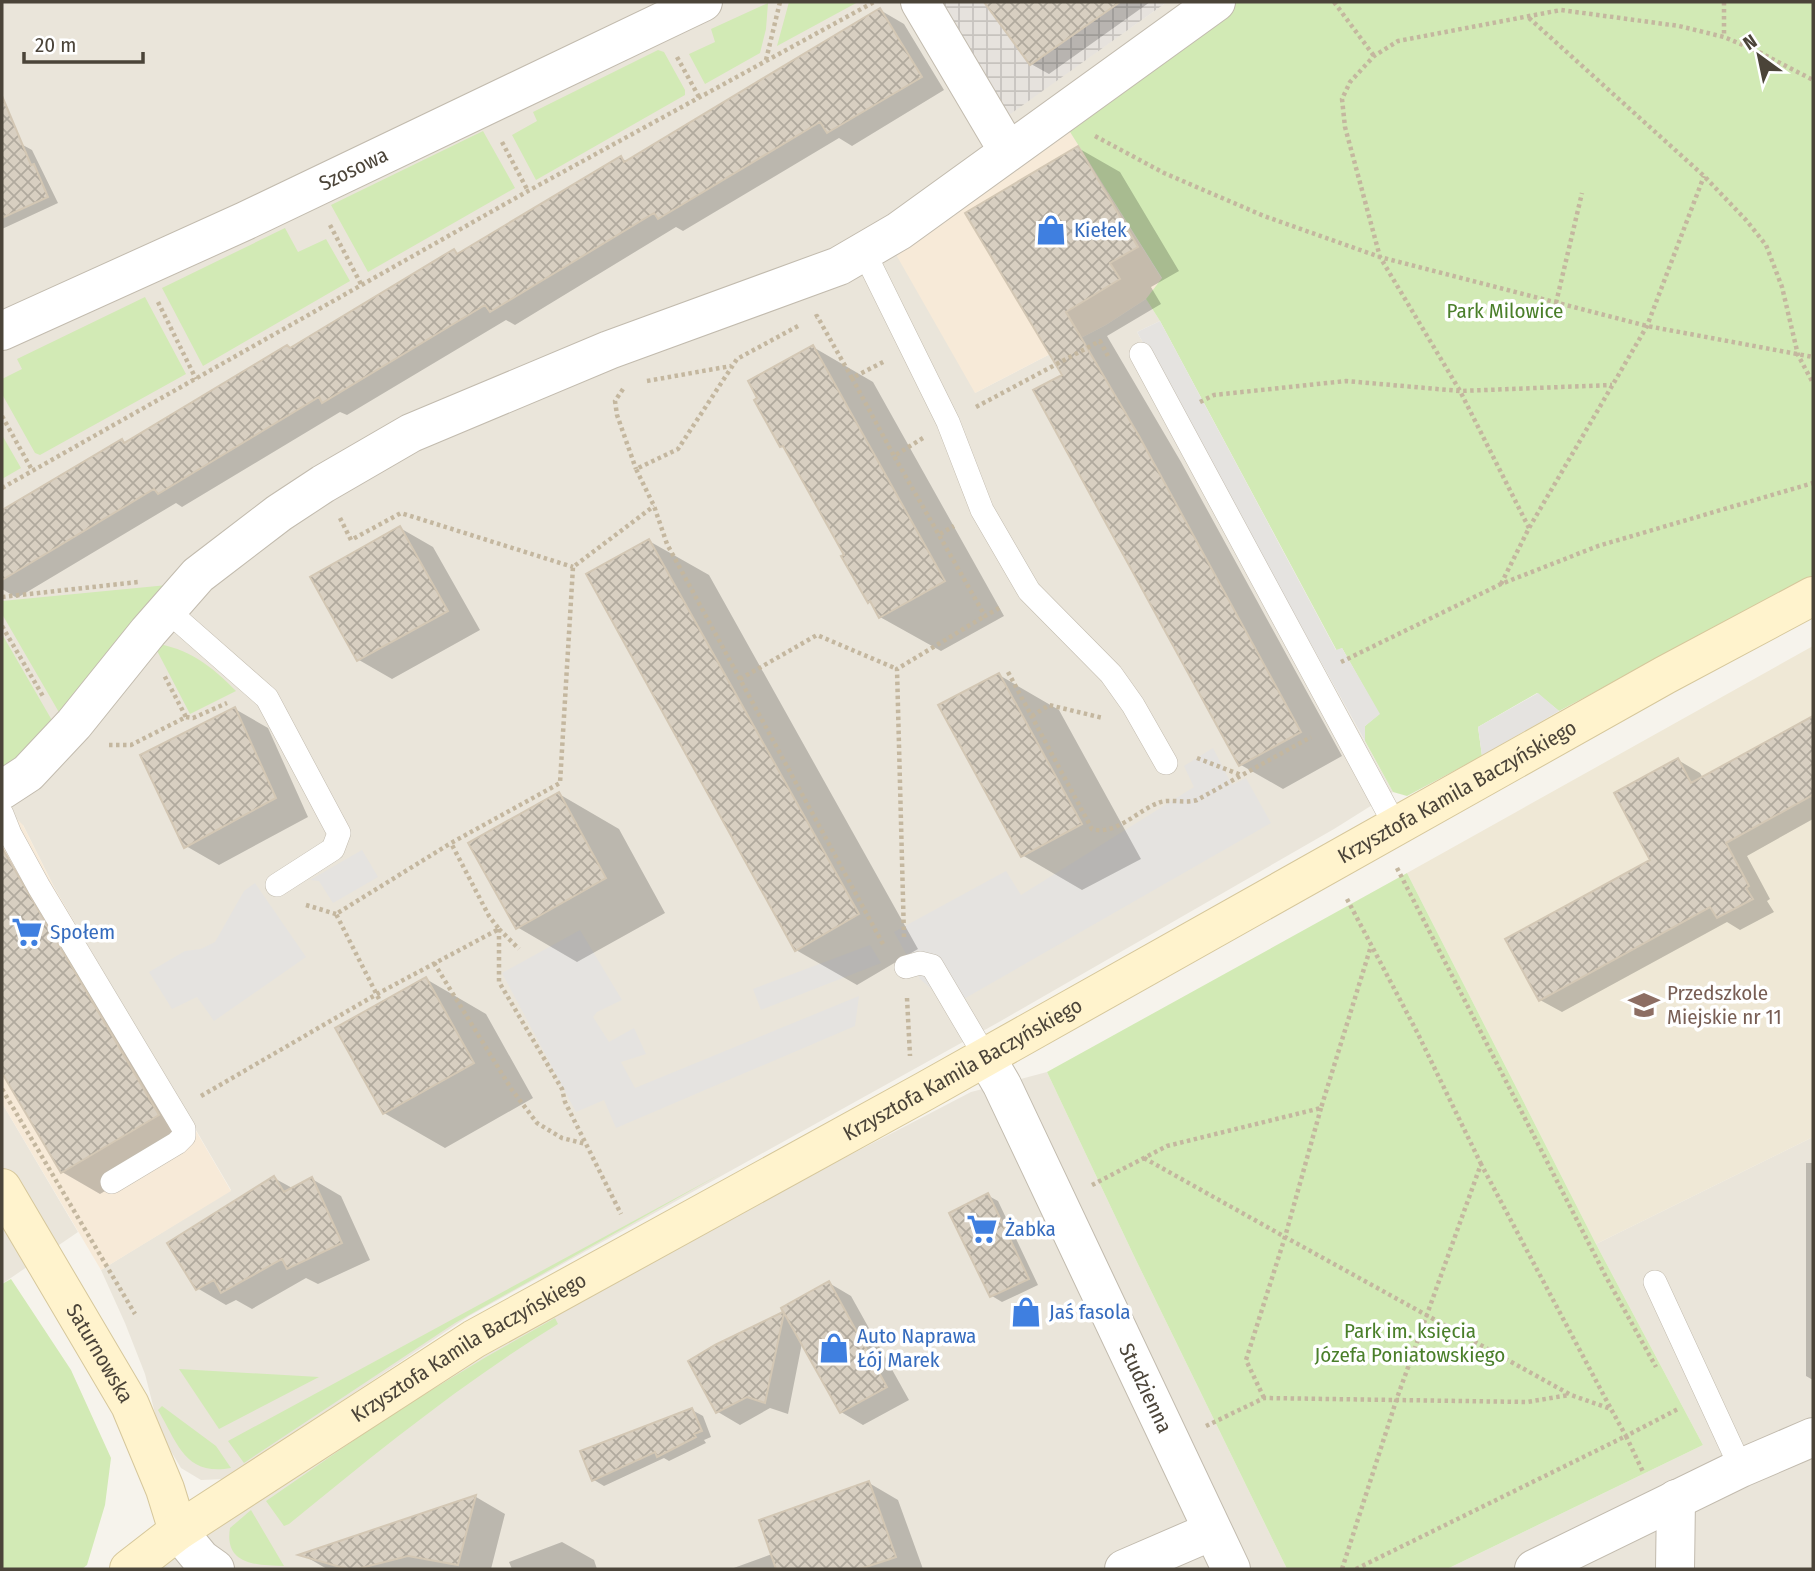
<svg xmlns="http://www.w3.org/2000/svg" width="1815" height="1571" font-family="'Fira Sans Condensed',sans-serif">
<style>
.residential{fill:#eae5da}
.commercial{fill:#f7ead8}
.industrial{fill:url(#industrial-grid)}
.education{fill:#efe8d6}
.green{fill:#d2eab5}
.parking{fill:#e5e3e0}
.shadow{fill:#0003}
.building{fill:url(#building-cross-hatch);stroke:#d3c7b4;stroke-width:2}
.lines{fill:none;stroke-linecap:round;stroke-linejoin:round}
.lane-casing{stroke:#c2bbae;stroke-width:24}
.street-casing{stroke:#c2bbae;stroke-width:40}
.secondary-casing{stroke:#d6c79b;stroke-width:40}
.path{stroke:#c4b79f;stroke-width:4.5;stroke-dasharray:3.5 3.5;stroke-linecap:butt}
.lane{stroke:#fff;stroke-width:23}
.street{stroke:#fff;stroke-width:38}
.secondary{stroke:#fff3cd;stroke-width:38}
.labels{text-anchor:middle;stroke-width:7;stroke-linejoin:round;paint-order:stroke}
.street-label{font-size:21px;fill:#4b4439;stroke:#fff}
.shop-label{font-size:21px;fill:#366cbe;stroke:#fff;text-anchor:start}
.park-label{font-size:21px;fill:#4a7f2a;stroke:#fff}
.education-label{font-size:21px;fill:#785e54;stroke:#fff;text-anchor:start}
</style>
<defs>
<pattern id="industrial-grid" width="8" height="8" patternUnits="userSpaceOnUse" patternTransform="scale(1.75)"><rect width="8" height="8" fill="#e6e2dd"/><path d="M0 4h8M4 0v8" fill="none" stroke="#c7c3be"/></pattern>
<pattern id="building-cross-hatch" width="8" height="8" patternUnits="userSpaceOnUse" patternTransform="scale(1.75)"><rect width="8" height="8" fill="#d8cfc1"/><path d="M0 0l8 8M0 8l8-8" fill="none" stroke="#b1aa9e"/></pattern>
</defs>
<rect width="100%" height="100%" fill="#f6f3ec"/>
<!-- residential -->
<path class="residential" d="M2 2H936L1009 114 1167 2H1234L975 393 1106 325 1146 299 1160 321 1137 332 1393 792 1334 829 999 1022 469 1316 225 1479 201 1480 181 1468 160 1433 145 1374 125 1323 101 1270 231 1190 55 889 23 825 2 826Z
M1047 1072 1134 1256 1287 1569H161L229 1515 475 1358 602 1284 971 1092Z
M2 1103 78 1232 2 1284Z
M1813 1137V1569H1447L1703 1445 1596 1244Z"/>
<!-- commercial -->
<path class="commercial" d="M1067 127 1162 279 1146 299 1106 325 975 393 894 251Z
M16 818 23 825 55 889 231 1191 101 1270 2 1103V826Z"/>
<!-- industrial -->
<path class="industrial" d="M936 2H1167L1009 115Z"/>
<!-- education -->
<path class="education" d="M1813 646V1137L1596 1244 1407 873Z"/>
<!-- green -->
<path class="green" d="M789 2H858L777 46Z
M1234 2H1813V576L1559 711 1537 693 1478 727 1482 756 1407 796 1393 792 1365 741V726L1379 714 1342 648 1337 651 1160 321 1146 299 1162 278 1067 127Z
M768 3 766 29 760 53 705 84 689 54 715 42 711 29Z
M658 50 664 52 685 90V95L536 180 512 135 537 121 533 112Z
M483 131 515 188 368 272 331 205Z
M285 228 298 252 326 239 350 281 203 366 162 288Z
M145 297 186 374 40 455 35 453 2 394V379L22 369 17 359Z
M2 435 21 468 2 479Z
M178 584 64 721 2 614V601Z
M2 634 57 729 2 771Z
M153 643C188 648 212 666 236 691L190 714Z
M1407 873 1596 1244 1703 1445 1447 1569H1287L1134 1256 1047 1072Z
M722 1173 455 1323 244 1463 228 1441Z
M11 1279 71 1370 111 1458 105 1505 87 1565 82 1569H2V1284Z
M555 1318 558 1324C463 1382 376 1453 289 1524L284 1526 266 1501 392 1414 486 1357Z
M179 1369 319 1377 219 1429Z
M162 1406 216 1446 231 1468C185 1476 178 1444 158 1410Z
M251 1510 284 1566C256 1565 224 1565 230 1528Z"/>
<!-- parking -->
<path class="parking" d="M1160 321 1336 650 1342 648 1380 714 1365 726V741L1137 332Z
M1538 693 1559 711 1482 756 1478 727Z
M1213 748 1232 785 1246 778 1271 823 948 1008 941 997 920 979 894 932 1006 871 1021 895 1194 787 1184 766Z
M362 850 378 877 333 903 319 881 310 880Z
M255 883 306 957 214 1021 197 997 172 1009 149 972 185 951 201 949 215 942 244 891Z
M580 930 622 1000 597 1012 593 1017 609 1042 634 1028 646 1054 621 1062 635 1088 859 996 855 1026 616 1128 604 1100 576 1112 502 973Z
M870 945 881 963 761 1010 753 989Z"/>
<!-- shadow -->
<path class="shadow" d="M986 2H1150L1049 74 1031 64Z
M880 10 904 24 944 90 852 146 839 138 683 231 676 227 515 325 506 320 347 415 340 412 182 507 176 503 17 598 2 589V513L122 441 126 444 291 349 454 251 460 255 621 158 628 162Z
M21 144 32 150 58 203 2 229V153Z
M1078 148 1120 172 1179 271 1151 287 1161 304 1107 336 1181 462 1342 756 1283 789 1241 765 1064 375 967 213Z
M813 347 873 382 1004 616 941 651 880 617 873 604 869 601 787 449 782 446Z
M400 528 433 547 480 630 392 679 359 660 312 577Z
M649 541 709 575 918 949 857 985 796 950Z
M999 675 1059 710 1141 859 1082 890 1022 855Z
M235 709 268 728 308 817 219 865 186 846Z
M1813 718V819L1747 856 1770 899 1767 901 1774 912 1740 930 1727 922 1562 1012 1540 1000 1652 860 1678 760 1700 773 1703 778Z
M559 794 619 829 665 913 577 962 517 927Z
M18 880 56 902 196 1137 100 1194 62 1172 2 1070V889Z
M426 979 486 1014 533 1098 445 1148 384 1113Z
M1806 1163H1813V1380L1806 1376Z
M274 1178 294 1189 312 1179 341 1196 370 1260 318 1284 306 1278 252 1309 236 1300 226 1305 197 1288Z
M987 1195 998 1201 1038 1285 1002 1302 992 1296Z
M829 1283 851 1296 909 1400 863 1425 841 1412 802 1343 788 1414 770 1408 740 1425 718 1412 716 1346 786 1312Z
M692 1410 703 1416 711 1437 704 1440 706 1443 669 1461 664 1458 604 1486 594 1480Z
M869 1483 898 1500 923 1569H731L772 1554Z
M476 1497 505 1514 491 1569H327L303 1555Z
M562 1542 594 1560 597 1569H512L509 1562Z"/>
<!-- building -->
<path class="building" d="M984 2H1120L1030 65Z
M880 8 922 77 827 133 820 122 658 219 654 213 490 312 485 305 322 403 319 397 158 494 154 489 2 580V510L122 439 124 443 287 345 290 348 454 249 457 254 621 156 624 162Z
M2 96 31 165 34 164 48 197 2 218Z
M1078 146 1138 247 1110 263 1120 279 1066 312 1139 436 1301 732 1239 766 1033 390 1062 375 965 213Z
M813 345 945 581 879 618 870 601 868 603 841 556 844 555 783 446 780 447 754 400 757 398 748 381Z
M400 526 448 611 357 661 310 577Z
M649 539 859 914 795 951 586 574Z
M999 673 1082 824 1021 857 938 705Z
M235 707 276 798 184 848 140 755Z
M1813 716V795L1726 843 1749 886 1746 888 1753 899 1717 918 1710 907 1539 1001 1505 939 1650 860 1614 793 1678 758 1691 783Z
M559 792 606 878 516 929 468 843Z
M2 848 159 1115 61 1173 2 1073Z
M426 977 474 1063 383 1114 335 1028Z
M274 1176 284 1192 312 1177 342 1243 287 1269 282 1259 221 1293 214 1280 196 1290 167 1243Z
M988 1193 1029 1279 990 1297 949 1213Z
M829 1281 887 1387 840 1413 784 1313 765 1403 747 1397 716 1413 688 1361 715 1345 783 1312 781 1308Z
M692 1408 702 1431 694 1434 696 1437 657 1457 655 1452 592 1481 580 1451Z
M869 1481 896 1557 860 1569H776L759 1520Z
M476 1495 458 1565 408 1556 357 1569H347L298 1555Z"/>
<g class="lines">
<!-- lane casing -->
<g class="lane-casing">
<path id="lane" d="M864 252 948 422 982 510 1029 591 1111 674 1133 705 1166 763
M1141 354 1395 825
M168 611 267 698 339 833 333 849 277 885
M2 814 10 834 39 887 184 1129V1136L177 1143 112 1182
M906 967 920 963 932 966 985 1056
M1655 1282 1741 1468"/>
</g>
<!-- street casing -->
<g class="street-casing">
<g id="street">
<path d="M920 2 1008 151"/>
<path id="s1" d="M2 331 245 221 703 2"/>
<path d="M2 790 28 773 74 724 148 632 198 575 279 513 323 484 411 433 609 350 839 266 899 231 1216 2"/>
<path id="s2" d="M985 1056 1002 1085 1231 1569"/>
<path d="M178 1531 201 1559 215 1569"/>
<path d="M1124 1569 1212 1531"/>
<path d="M1534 1569 1741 1468 1813 1437"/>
<path d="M1675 1569 1676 1499"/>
</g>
</g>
<!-- secondary casing -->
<g class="secondary-casing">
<g id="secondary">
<path id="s3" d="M2 1188 130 1405 165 1489 178 1531"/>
<path id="s4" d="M129 1569 178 1531 474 1339 925 1091 1665 675 1813 596"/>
</g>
</g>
<!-- path -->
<path class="path" d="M1334 2 1374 56
M1724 2V37
M1529 18 1704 176 1746 220 1766 245 1782 287 1798 355 1813 383
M677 57 699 97
M766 60 780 2
M1095 136 1164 173 1264 216 1380 257 1647 326 1813 357
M502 142 528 191
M330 225 362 286
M158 302 196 379
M1556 303 1582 193
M815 317 817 316 852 378 885 361
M798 326 737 359 678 449 636 469 654 506 667 544 884 946
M852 378 894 456
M647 381 731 366
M623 389 615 401 617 415 636 469
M1200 402 1214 395 1346 381 1460 391 1612 385
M976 407 1100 341 1109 358
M2 416 32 470
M923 438 894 456 985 616 1001 607
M2 488 528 191 874 2
M340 518 351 540 401 513 573 567
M1529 528 1460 391 1380 257 1345 127 1342 99 1350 82 1374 56 1398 41 1561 10 1679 26 1724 37 1757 51 1813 80
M940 534 954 526
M1501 584 1529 528 1647 326 1704 176
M2 597 138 582
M2 626 44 698
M1341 662 1501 584 1598 546 1813 483
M1008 672 1092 829C1115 836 1137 811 1158 803 1169 798 1184 804 1197 800L1311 737
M740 679 817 635 897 669
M1032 716 1049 705 1103 718
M186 717 193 718 227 703
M109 745H131L186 717 164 675
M1197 758 1241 775
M1397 868 1605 1275 1656 1367
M1347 899 1417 1032 1481 1164
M306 905 336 914
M499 929V982L562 1089 565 1102 621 1214
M499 929 519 949
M904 937 897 669 985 616
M434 963 512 1090 537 1123 562 1138 586 1144
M907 998 910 1056
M379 999 336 914 451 843
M2 1089 135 1314
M201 1096 377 994 499 929 489 916 451 843 560 783 573 567 654 506
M1321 1108 1285 1237 1571 1395 1611 1409 1626 1436 1678 1409
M1144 1158 1285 1237 1246 1360 1264 1398
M1092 1185 1167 1146 1321 1108 1371 946
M1206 1426 1264 1398 1527 1402 1569 1395
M1342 1569 1397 1398 1481 1164 1611 1409
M1356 1569 1626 1436 1644 1474"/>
<!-- lane -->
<use href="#lane" class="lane"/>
<!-- street -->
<use href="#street" class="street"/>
<!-- secondary -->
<use href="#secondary" class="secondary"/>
</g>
<!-- icons -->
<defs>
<g id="shop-bare" transform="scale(2.415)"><path d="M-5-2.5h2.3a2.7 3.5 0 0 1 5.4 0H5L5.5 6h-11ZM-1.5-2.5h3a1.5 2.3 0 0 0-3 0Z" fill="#3f7fe0" stroke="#fff" stroke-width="2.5" paint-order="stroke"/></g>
<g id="supermarket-bare" transform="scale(2.415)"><path d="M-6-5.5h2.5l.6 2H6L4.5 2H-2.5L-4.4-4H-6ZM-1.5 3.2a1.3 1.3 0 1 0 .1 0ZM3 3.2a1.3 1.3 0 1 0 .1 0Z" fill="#3f7fe0" stroke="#fff" stroke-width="2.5" paint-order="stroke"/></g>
<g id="school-bare" transform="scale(2.415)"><path d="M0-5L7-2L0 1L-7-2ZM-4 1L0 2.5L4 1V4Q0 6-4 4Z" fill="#8d6e63" stroke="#fff" stroke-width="2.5" paint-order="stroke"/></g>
</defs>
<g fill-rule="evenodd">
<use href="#shop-bare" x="1051" y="230"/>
<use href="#supermarket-bare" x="27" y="932"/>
<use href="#school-bare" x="1644" y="1005"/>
<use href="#supermarket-bare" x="982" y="1229"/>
<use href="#shop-bare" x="1026" y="1312"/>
<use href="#shop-bare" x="834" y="1348"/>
</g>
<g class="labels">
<!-- street labels -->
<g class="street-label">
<text dy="7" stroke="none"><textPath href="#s1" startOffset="387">Szosowa</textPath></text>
<text dy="7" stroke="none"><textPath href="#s4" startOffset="1540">Krzysztofa Kamila Baczyńskiego</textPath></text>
<text dy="7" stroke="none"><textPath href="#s4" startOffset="973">Krzysztofa Kamila Baczyńskiego</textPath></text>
<text dy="7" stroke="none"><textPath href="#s4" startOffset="406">Krzysztofa Kamila Baczyńskiego</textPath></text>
<text dy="7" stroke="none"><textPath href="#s3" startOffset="192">Saturnowska</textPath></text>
<text dy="7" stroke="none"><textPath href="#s2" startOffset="369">Studzienna</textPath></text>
</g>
<!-- shop labels -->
<g class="shop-label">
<text x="1074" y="237">Kiełek</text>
<text x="50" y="939">Społem</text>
<text x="1005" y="1236">Żabka</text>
<text x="1049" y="1319">Jaś fasola</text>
<text x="857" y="1343">Auto Naprawa<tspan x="857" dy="24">Łój Marek</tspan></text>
</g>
<!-- park labels -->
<g class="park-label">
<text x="1505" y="318">Park Milowice</text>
<text x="1410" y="1338">Park im. księcia<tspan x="1410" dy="24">Józefa Poniatowskiego</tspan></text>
</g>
<!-- education labels -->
<g class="education-label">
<text x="1667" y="1000">Przedszkole<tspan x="1667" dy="24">Miejskie nr 11</tspan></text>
</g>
</g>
<!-- border -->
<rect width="1815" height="1571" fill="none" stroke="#4b4439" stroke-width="7"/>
<!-- north arrow -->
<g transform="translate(1759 56) rotate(327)" stroke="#ffffff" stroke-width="5" paint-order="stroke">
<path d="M0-5L12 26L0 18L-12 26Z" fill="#4b4439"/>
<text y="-10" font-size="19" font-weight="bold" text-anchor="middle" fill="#4b4439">N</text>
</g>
<!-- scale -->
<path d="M24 52v10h119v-10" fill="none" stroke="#4b4439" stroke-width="3.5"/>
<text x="35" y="52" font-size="21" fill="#4b4439" stroke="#ffffff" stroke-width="5" paint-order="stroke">20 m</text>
</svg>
